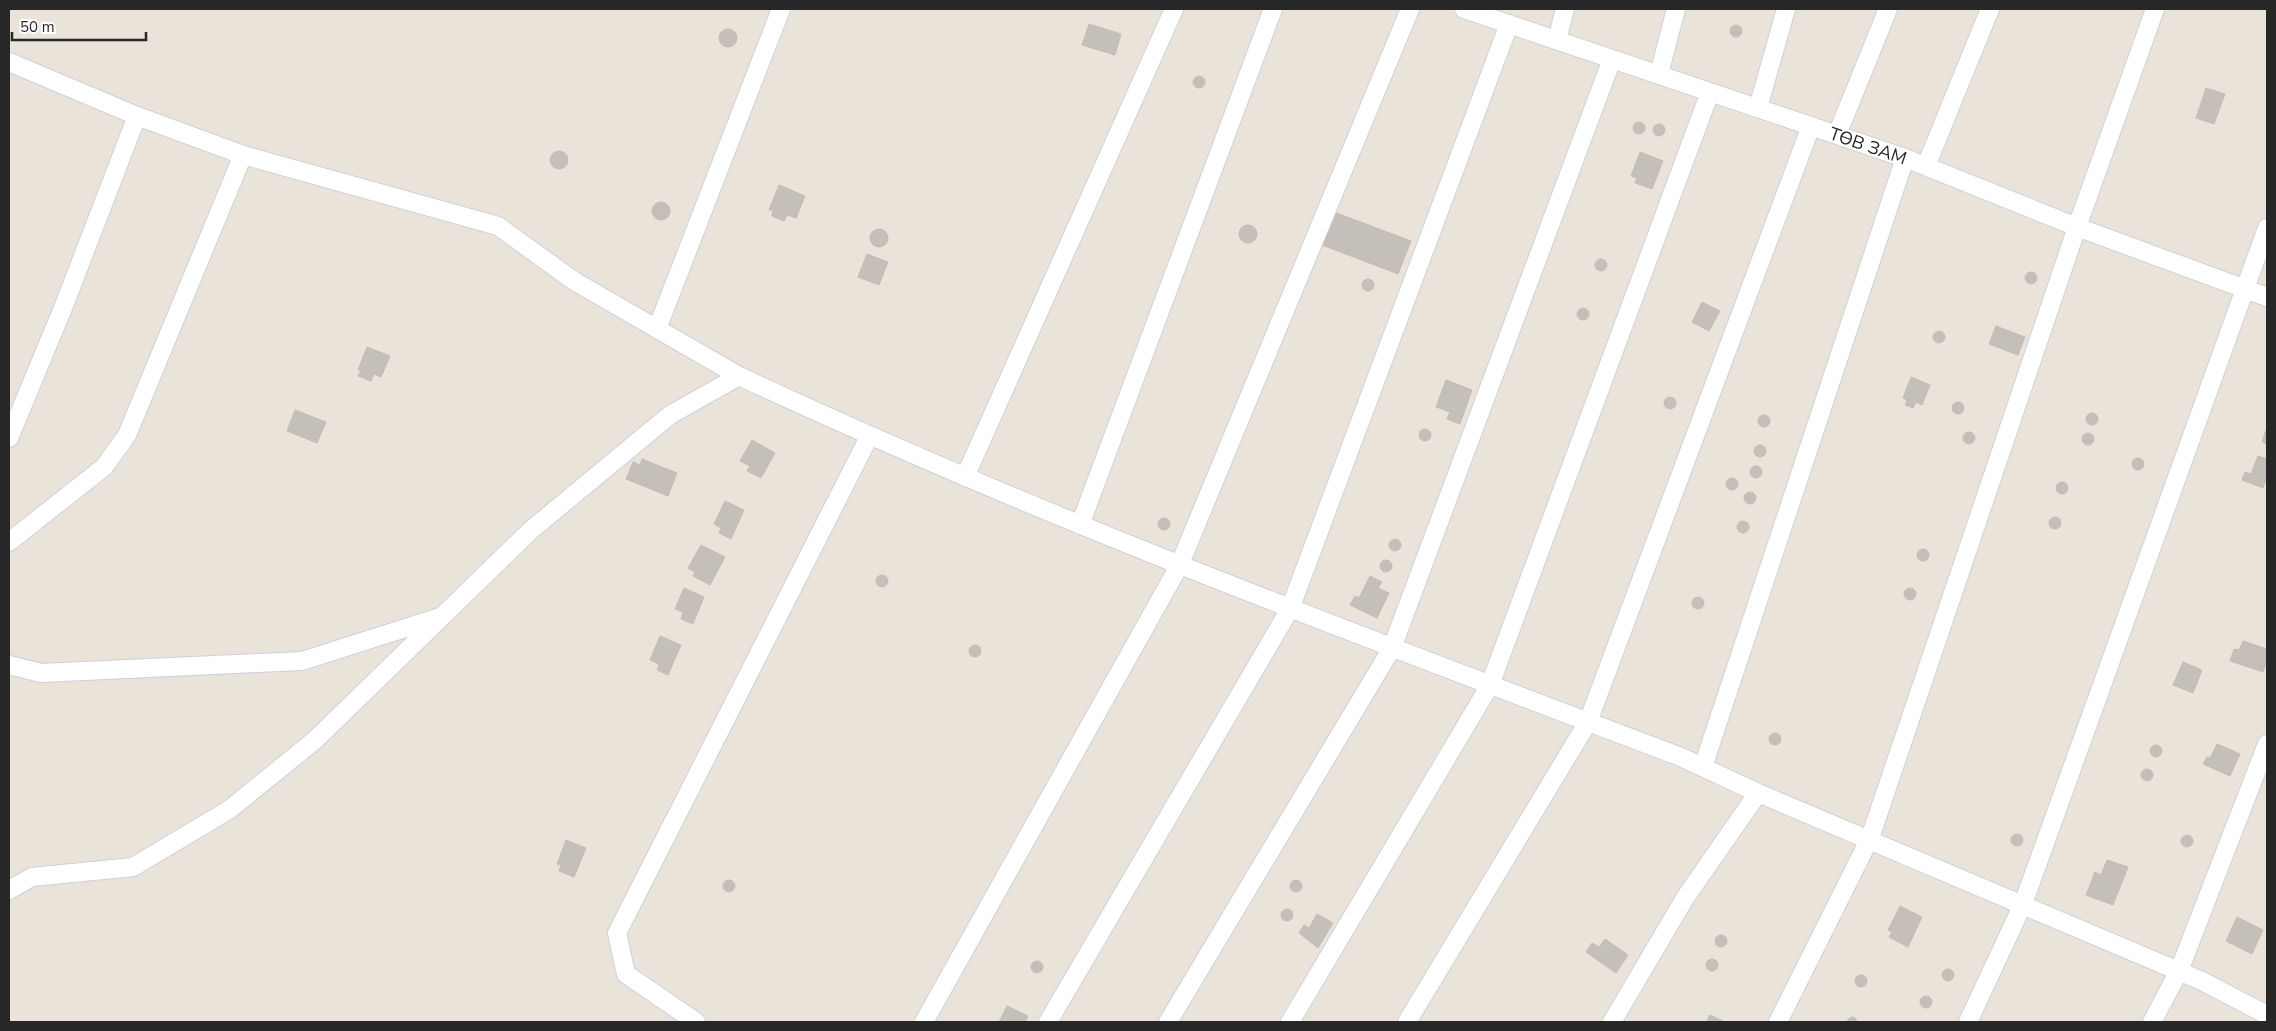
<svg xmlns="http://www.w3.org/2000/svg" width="2276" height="1031" font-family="'Nunito Sans',sans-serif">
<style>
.building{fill:#c4bfb8;stroke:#c3beb3}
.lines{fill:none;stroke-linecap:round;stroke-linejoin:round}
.minor-casing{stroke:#ced0df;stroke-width:20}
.minor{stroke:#fff;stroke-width:18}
.labels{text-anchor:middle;stroke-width:4.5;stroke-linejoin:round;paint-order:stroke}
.street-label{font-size:18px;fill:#272727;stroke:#fff}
</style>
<rect width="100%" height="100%" fill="#e9e3d9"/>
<!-- building -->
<path class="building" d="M1089 24 1121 34 1115 55 1082 45Z
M1730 31a6 6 0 1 1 12 0a6 6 0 1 1-12 0Z
M719 38a9 9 0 1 1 18 0a9 9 0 1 1-18 0Z
M1193 82a6 6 0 1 1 12 0a6 6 0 1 1-12 0Z
M2206 88 2225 94 2214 124 2196 118Z
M1633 128a6 6 0 1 1 12 0a6 6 0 1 1-12 0Z
M1653 130a6 6 0 1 1 12 0a6 6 0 1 1-12 0Z
M550 160a9 9 0 1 1 18 0a9 9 0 1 1-18 0Z
M1640 152 1663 161 1652 189 1635 183 1637 178 1631 176Z
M779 185 805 196 796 218 787 215 784 221 772 216 773 210H769Z
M652 211a9 9 0 1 1 18 0a9 9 0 1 1-18 0Z
M1334 212 1411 241 1398 274 1322 245Z
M1239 234a9 9 0 1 1 18 0a9 9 0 1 1-18 0Z
M870 238a9 9 0 1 1 18 0a9 9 0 1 1-18 0Z
M867 254 888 262 879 285 858 277Z
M1595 265a6 6 0 1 1 12 0a6 6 0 1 1-12 0Z
M2025 278a6 6 0 1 1 12 0a6 6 0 1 1-12 0Z
M1362 285a6 6 0 1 1 12 0a6 6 0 1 1-12 0Z
M1702 302 1720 311 1709 331 1692 322Z
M1577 314a6 6 0 1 1 12 0a6 6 0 1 1-12 0Z
M1996 326 2025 337 2018 355 1989 344Z
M1933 337a6 6 0 1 1 12 0a6 6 0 1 1-12 0Z
M367 347 390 356 381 377 374 374 371 381 358 376 361 371 358 370Z
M1911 377 1930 385 1922 405 1916 402 1913 408 1905 405 1907 400 1903 398Z
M1446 380 1472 390 1460 424 1447 419 1450 412 1436 407Z
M1664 403a6 6 0 1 1 12 0a6 6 0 1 1-12 0Z
M1952 408a6 6 0 1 1 12 0a6 6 0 1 1-12 0Z
M295 410 326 422 317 443 287 431Z
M2086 419a6 6 0 1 1 12 0a6 6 0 1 1-12 0Z
M1758 421a6 6 0 1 1 12 0a6 6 0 1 1-12 0Z
M2267 427V444L2262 442Z
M1419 435a6 6 0 1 1 12 0a6 6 0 1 1-12 0Z
M1963 438a6 6 0 1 1 12 0a6 6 0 1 1-12 0Z
M2082 439a6 6 0 1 1 12 0a6 6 0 1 1-12 0Z
M752 440 775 453 761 478 747 471 750 466 740 461Z
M1754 451a6 6 0 1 1 12 0a6 6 0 1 1-12 0Z
M2258 456 2267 459V483L2265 482 2263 488 2242 480 2245 472 2251 474Z
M2132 464a6 6 0 1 1 12 0a6 6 0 1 1-12 0Z
M642 459 677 473 668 496 626 479 633 462 640 465Z
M1750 472a6 6 0 1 1 12 0a6 6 0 1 1-12 0Z
M1726 484a6 6 0 1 1 12 0a6 6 0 1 1-12 0Z
M2056 488a6 6 0 1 1 12 0a6 6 0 1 1-12 0Z
M1744 498a6 6 0 1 1 12 0a6 6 0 1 1-12 0Z
M725 501 744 510 731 539 719 533 721 528 714 524Z
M2049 523a6 6 0 1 1 12 0a6 6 0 1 1-12 0Z
M1158 524a6 6 0 1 1 12 0a6 6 0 1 1-12 0Z
M1737 527a6 6 0 1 1 12 0a6 6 0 1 1-12 0Z
M1389 545a6 6 0 1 1 12 0a6 6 0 1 1-12 0Z
M701 545 725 557 710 585 693 576 695 572 688 568Z
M1917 555a6 6 0 1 1 12 0a6 6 0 1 1-12 0Z
M1380 566a6 6 0 1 1 12 0a6 6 0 1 1-12 0Z
M876 581a6 6 0 1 1 12 0a6 6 0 1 1-12 0Z
M1370 576 1382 582 1378 588 1389 593 1377 618 1350 605 1355 596 1359 598Z
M1904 594a6 6 0 1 1 12 0a6 6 0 1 1-12 0Z
M684 588 704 597 693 624 681 619 683 612 675 609Z
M1692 603a6 6 0 1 1 12 0a6 6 0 1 1-12 0Z
M660 636 681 645 668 675 657 670 659 664 650 660Z
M2243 641 2267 649V660L2263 672 2230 661 2234 649 2239 650Z
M969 651a6 6 0 1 1 12 0a6 6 0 1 1-12 0Z
M2183 662 2202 670 2193 693 2173 685Z
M1769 739a6 6 0 1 1 12 0a6 6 0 1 1-12 0Z
M2217 744 2240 754 2230 776 2203 764 2207 757 2210 758Z
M2150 751a6 6 0 1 1 12 0a6 6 0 1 1-12 0Z
M2141 775a6 6 0 1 1 12 0a6 6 0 1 1-12 0Z
M2011 840a6 6 0 1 1 12 0a6 6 0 1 1-12 0Z
M2181 841a6 6 0 1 1 12 0a6 6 0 1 1-12 0Z
M566 840 586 848 574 877 559 871 561 865 557 864Z
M2107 860 2128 867 2113 905 2086 895 2095 872 2101 875Z
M723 886a6 6 0 1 1 12 0a6 6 0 1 1-12 0Z
M1290 886a6 6 0 1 1 12 0a6 6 0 1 1-12 0Z
M1900 906 1922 917 1908 947 1889 937 1892 932 1888 930Z
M1281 915a6 6 0 1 1 12 0a6 6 0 1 1-12 0Z
M1317 914 1333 923 1318 948 1299 933 1304 925 1309 928Z
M2237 917 2263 930 2252 954 2226 941Z
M1715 941a6 6 0 1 1 12 0a6 6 0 1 1-12 0Z
M1605 939 1628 955 1616 973 1586 952 1592 943 1599 947Z
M1706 965a6 6 0 1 1 12 0a6 6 0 1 1-12 0Z
M1031 967a6 6 0 1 1 12 0a6 6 0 1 1-12 0Z
M1942 975a6 6 0 1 1 12 0a6 6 0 1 1-12 0Z
M1855 981a6 6 0 1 1 12 0a6 6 0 1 1-12 0Z
M1920 1002a6 6 0 1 1 12 0a6 6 0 1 1-12 0Z
M1007 1006 1028 1016 1025 1022H999Z
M1710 1015 1725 1022H1706Z
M1851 1017 1855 1018 1857 1022H1846Z"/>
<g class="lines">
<!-- minor casing -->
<g class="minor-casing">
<path id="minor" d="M1464 9 1905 158 2077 227 2267 297
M1557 40 1565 9
M9 62 137 116 243 155 498 226 574 281 739 376
M1659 74 1676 9
M1758 108 1786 9
M1837 135 1888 9
M1926 166 1990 9
M657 329 781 9
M9 438 63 308 137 116
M965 477 1174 9
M1080 525 1273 9
M9 542 104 467 127 435 243 155
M9 665 41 673 302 661 440 617
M1703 767 1905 158
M9 890 32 877 133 867 230 809 315 740 531 530 670 415 739 376C1047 520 1364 637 1681 757L1758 793 2202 981 2267 1015
M696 1022 626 974 617 933 869 437
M924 1022 1179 566 1410 9
M1048 1022 1290 609 1509 24
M1168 1022 1392 648 1612 59
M1290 1022 1490 685 1710 92
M1407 1022 1588 722 1811 126
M1612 1022 1685 898 1758 793
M1778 1022 1870 838 2077 227 2155 9
M1968 1022 2023 904 2267 228
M2152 1022 2179 971 2267 744"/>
</g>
<!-- minor -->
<use href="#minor" class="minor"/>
</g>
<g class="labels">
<!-- street labels -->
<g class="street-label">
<text transform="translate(1868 146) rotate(19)" y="6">ТӨВ ЗАМ</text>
</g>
</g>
<!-- border -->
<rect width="2276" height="1031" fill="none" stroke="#272727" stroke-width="20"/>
<!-- scale -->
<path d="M12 32v8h134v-8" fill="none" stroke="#272727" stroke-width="2.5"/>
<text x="20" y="32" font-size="15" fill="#272727" stroke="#ffffff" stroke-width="4" paint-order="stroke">50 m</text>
</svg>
